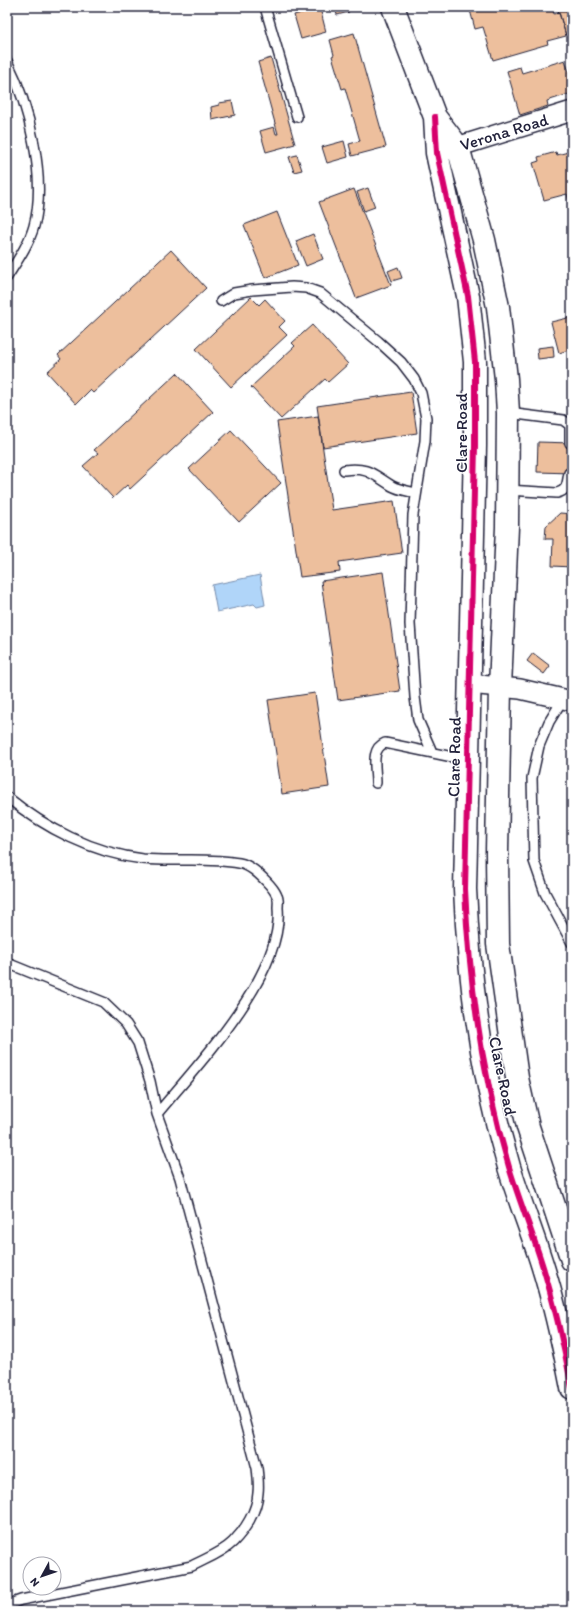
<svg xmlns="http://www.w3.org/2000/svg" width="579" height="1618" font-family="Itim,sans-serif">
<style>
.water{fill:#b0d5f9;stroke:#778dad}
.building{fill:#edbf9d;stroke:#22223b}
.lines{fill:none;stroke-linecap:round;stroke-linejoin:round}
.lane-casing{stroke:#22223b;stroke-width:12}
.street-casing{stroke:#22223b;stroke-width:22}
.secondary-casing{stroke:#22223b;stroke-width:25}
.lane{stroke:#fff;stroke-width:9}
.street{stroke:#fff;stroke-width:19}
.secondary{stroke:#fff;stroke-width:22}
.cycleway-casing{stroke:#fff;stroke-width:8}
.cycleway{stroke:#d6006c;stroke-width:6}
.labels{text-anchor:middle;stroke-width:3;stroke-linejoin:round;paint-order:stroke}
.street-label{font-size:17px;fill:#22223b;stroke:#fff}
</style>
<rect width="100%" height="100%" fill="#fff"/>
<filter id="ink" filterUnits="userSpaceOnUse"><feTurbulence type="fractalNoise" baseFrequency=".025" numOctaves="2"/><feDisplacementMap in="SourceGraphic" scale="8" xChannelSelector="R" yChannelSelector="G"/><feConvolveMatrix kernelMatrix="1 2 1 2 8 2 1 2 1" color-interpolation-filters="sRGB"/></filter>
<g filter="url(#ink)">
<!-- water -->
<path class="water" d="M260 575 265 605 257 607 254 604 217 612 212 585Z"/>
<!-- building -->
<path class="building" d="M335 7H347L349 12 337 15Z
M481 7H552L554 14 559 12 566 36 547 41 548 44 493 60 483 27 475 29 470 10Z
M557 7H572V33L566 35Z
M320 8 326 32 301 39 294 15Z
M354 33 386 147 352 156 349 144 360 141 345 88 342 89 332 56 334 55 330 40Z
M271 58 295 144 266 152 260 131 274 127 276 134H278L258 62Z
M565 60 572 81V93L547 101 548 106 520 115 507 71 520 67 522 73Z
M232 101 235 115 212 120 211 107 219 105V103Z
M344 141 348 157 327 163 322 147Z
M572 151V202L569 203 567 194 544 200 533 163 539 161 538 157 556 152 557 155Z
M297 155 302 170 294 172 289 157Z
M368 188 375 207 364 211 357 192Z
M354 189 391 285 356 298 319 202Z
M277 212 298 265 265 278 244 225Z
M572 224V245L567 225Z
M313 234 323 259 306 266 296 241Z
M171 250 206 288 93 393 90 390 76 404 47 372 61 359 58 355Z
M398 267 402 278 392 281 388 271Z
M572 269V291L568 270Z
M251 297 259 305 265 299 285 321 279 327 287 335 231 387 196 349Z
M572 317V349L559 353 551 322Z
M312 325 348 364 328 382 325 379 281 419 251 387 295 346 292 343Z
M553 346 554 357 538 359 537 348Z
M177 373 213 412 130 489 127 485 113 498 83 466 98 453 94 450Z
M411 392 417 433 323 447 317 406Z
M318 416 332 510 394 501 402 553 339 562 340 572 300 577 277 422Z
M231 430 281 483 239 522 189 469Z
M538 442 572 443V473L537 472Z
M560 513 572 514V567L552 566 553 539H545L546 526Z
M383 572 400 691 338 700 321 581Z
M533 653 550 666 544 674 527 661Z
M315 693 329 787 282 794 268 700Z"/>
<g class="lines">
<!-- lane casing -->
<g class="lane-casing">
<path id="lane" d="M265 7 297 117
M7 61C29 104 47 179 34 226 29 244 17 261 7 277
M221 301 234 293 252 290 292 287 306 288 320 293 378 341 401 362 414 379 421 393 426 418 425 441 413 515 410 624 415 697 418 720 432 752
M508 413 563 420 570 425V443
M344 470C369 467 372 474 392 486 399 490 409 491 416 493
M507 490 557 493C568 491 567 482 569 473
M563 699 549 722 539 746 532 778 534 861 545 893 572 943
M376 783C376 768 370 749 385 743L467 760
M7 797C45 828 93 853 143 859 174 862 207 857 239 863 250 865 259 874 266 881 270 885 275 891 277 896 279 899 278 904 278 908 284 975 198 1064 157 1114
M7 963 103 1002 126 1024 138 1043 150 1081 157 1114 180 1178 257 1468C258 1476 259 1485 258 1493 257 1511 245 1530 233 1542 222 1553 205 1559 192 1566L21 1600 7 1605"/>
</g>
<!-- street casing -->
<g class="street-casing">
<path id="street" d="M444 151 572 111
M469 684 520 689 572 701"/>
</g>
<!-- secondary casing -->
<g class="secondary-casing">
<path id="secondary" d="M393 7 435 117 458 147 484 240 498 307 506 379 508 413 507 527 500 687 497 853 498 944 517 1078 528 1127 572 1260
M435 117 437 153 468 296 475 362V446L465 889C469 983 482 1076 509 1167 519 1200 532 1232 542 1264 555 1305 564 1347 572 1388"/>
</g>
<!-- lane -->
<use href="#lane" class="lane"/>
<!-- street -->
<use href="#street" class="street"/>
<!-- secondary -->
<use href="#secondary" class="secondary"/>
<!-- cycleway casing -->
<g class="cycleway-casing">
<path id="cycleway" d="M435 117 437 153 468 296 475 362V446L465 889C469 983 482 1076 509 1167 519 1200 532 1232 542 1264 555 1305 564 1347 572 1388"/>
</g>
<!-- cycleway -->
<use href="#cycleway" class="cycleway"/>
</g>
</g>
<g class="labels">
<!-- street labels -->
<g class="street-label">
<text transform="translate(504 132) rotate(-17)" y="6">Verona Road</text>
<text transform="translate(461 433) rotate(-90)" y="6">Clare Road</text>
<text transform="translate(454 757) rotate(-89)" y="6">Clare Road</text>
<text transform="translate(503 1076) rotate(78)" y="6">Clare Road</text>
</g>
</g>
<!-- margin -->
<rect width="579" height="1618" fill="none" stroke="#fff" stroke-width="24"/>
<rect x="12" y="12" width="555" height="1594" fill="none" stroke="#22223b" stroke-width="1.5" filter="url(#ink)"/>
<!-- north arrow -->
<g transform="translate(42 1576) rotate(230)"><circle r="19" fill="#ffffff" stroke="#a7a7b1"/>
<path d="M0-3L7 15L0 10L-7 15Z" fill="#22223b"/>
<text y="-6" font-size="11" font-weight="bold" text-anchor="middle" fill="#22223b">N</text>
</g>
</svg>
